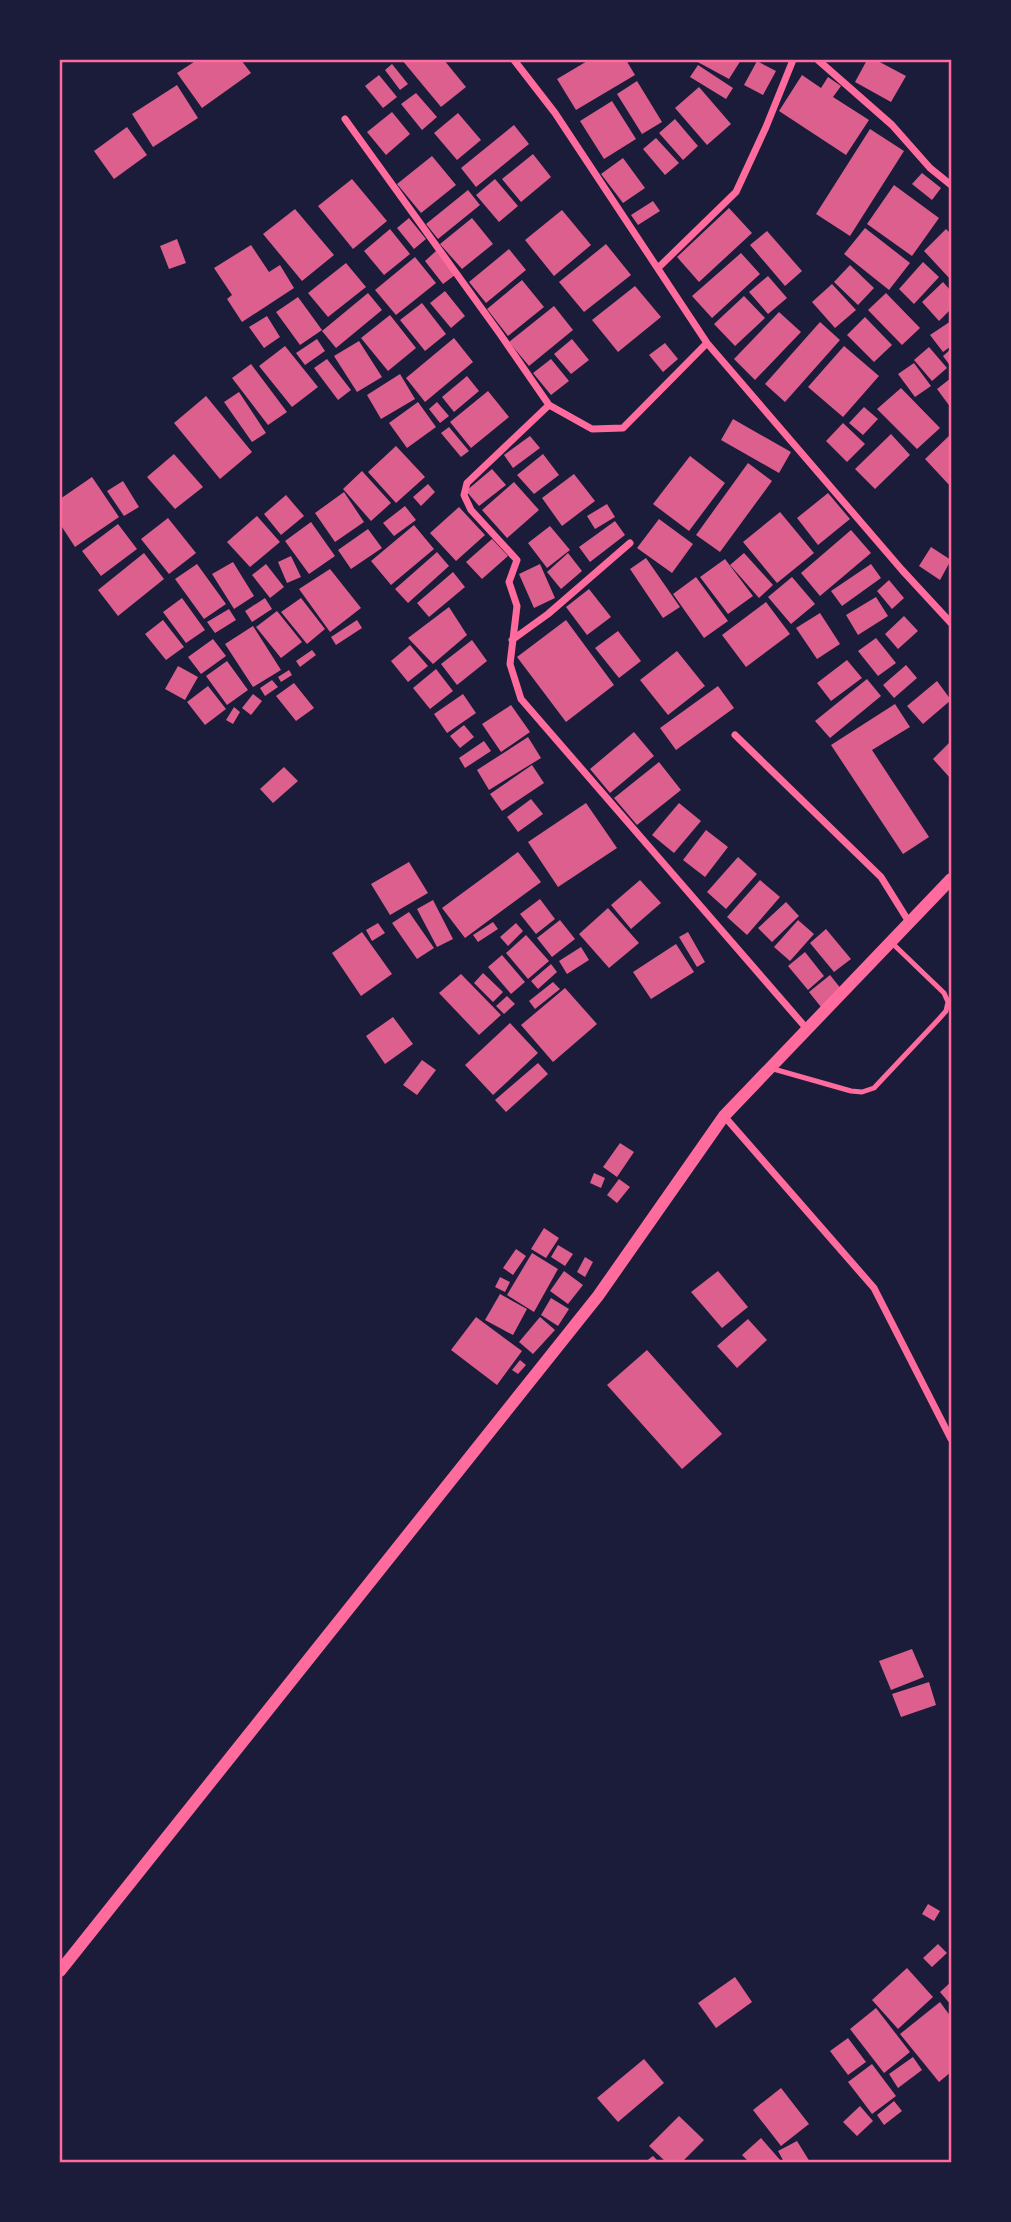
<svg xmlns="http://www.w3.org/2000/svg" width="1011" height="2222" font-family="'Open Sans',sans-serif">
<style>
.building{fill:#dd5f8e}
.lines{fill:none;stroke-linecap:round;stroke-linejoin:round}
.service{stroke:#ff6b9d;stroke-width:5}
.minor{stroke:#ff6b9d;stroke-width:7}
.tertiary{stroke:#ff6b9d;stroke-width:12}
.neatline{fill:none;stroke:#ff6b9d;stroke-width:2.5}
</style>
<rect width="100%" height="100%" fill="#1b1b3a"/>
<!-- building -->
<path class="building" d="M197 60H241L251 73 202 108 177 73Z
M402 60H444L466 87 441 107Z
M589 60H626L635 75 576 110 557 79Z
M694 60H741L729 79Z
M867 60H876L906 76 891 102 855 82Z
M757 61 776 71 763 95 744 85Z
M392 64 408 84 400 90 385 70Z
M698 65 733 88 726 99 690 77Z
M379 75 397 97 383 108 365 86Z
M802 75 821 88 828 77 841 86 833 97 869 120 846 155 779 111Z
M637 81 662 122 642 134 617 94Z
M177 85 198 118 153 147 132 114Z
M699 87 731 124 707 145 675 108Z
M416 93 437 117 422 130 401 104Z
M612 101 636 139 604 159 580 121Z
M392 112 410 134 386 155 367 132Z
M458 113 481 140 457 160 434 133Z
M675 119 698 146 683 160 659 133Z
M514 125 529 144 476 187 461 168Z
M127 127 147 155 114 179 94 151Z
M870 129 904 151 850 236 816 214Z
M656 138 679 163 665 175 643 149Z
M533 154 551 177 521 202 502 179Z
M432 156 456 185 421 213 397 184Z
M623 158 645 188 623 203 601 174Z
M922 173 941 188 932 200 912 184Z
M352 179 387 221 353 249 318 206Z
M495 179 518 206 499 222 476 195Z
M894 185 939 218 912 256 867 224Z
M468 190 480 205 438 239 426 224Z
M653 201 660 211 638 225 631 215Z
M729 208 752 233 699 282 677 257Z
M295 209 334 255 302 281 263 234Z
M562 210 591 245 554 276 525 240Z
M409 218 426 239 414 249 397 228Z
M472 218 493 244 462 269 440 244Z
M865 228 910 263 889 290 844 254Z
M390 229 410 254 384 275 364 251Z
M946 229 951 234V280L924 251Z
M767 231 802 271 785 286 750 245Z
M177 239 186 263 169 269 160 246Z
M606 244 631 275 584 312 559 282Z
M251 245 269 272 280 265 294 288 242 322 227 299 232 295 214 268Z
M509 249 526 270 486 303 469 282Z
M436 251 455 275 443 284 425 261Z
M741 253 760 274 712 318 692 296Z
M415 257 436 283 396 315 375 290Z
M923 262 939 277 914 304 899 289Z
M346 263 366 287 328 317 308 293Z
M850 265 874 288 858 305 834 282Z
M768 276 787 298 768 314 749 292Z
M522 280 544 307 508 336 487 309Z
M943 282 951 291V309L939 321 922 302Z
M832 284 856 310 835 328 812 302Z
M635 286 661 317 618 352 592 320Z
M445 291 465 316 451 328 430 303Z
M368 293 382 310 336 348 322 331Z
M886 293 920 328 902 345 868 310Z
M744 296 765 318 735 346 714 324Z
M298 297 322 330 300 345 276 312Z
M422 303 446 334 425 351 400 320Z
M554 306 573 330 529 366 509 342Z
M779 312 801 332 755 380 734 359Z
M390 315 416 348 388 371 361 338Z
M267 316 280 337 264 348 249 327Z
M865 317 892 345 874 362 847 335Z
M951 321V346L943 352 930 335Z
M820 322 840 340 785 402 765 384Z
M454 338 473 362 425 402 406 378Z
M317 339 325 351 305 365 296 353Z
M572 339 589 360 571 374 554 354Z
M359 341 382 377 357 392 334 356Z
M665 343 678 359 663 372 649 355Z
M285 346 318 387 292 407 259 366Z
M844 346 879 376 843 417 808 387Z
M929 347 947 368 932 381 914 360Z
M951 349V367L943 356Z
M327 359 351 390 338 400 314 368Z
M551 359 569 381 551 395 533 373Z
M914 363 931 386 915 397 898 374Z
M251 364 287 412 268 425 232 378Z
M400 374 415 399 381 419 367 395Z
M467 376 479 391 454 412 442 397Z
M951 378V408L937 389Z
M901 388 940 428 917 449 877 409Z
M488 391 509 417 471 448 450 422Z
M239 392 266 433 252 442 224 402Z
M206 396 252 452 220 479 174 423Z
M418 402 436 427 407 448 389 423Z
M437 402 449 416 440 423 429 409Z
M864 407 878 419 863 435 849 423Z
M733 419 791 452 779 473 721 440Z
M843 423 865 444 847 462 826 441Z
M449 427 469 451 461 457 441 433Z
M891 434 910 455 875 489 855 469Z
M951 434V487L925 459Z
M530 436 540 448 513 468 504 455Z
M396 446 425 477 396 503 368 472Z
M174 454 203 487 175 509 147 477Z
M543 454 559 475 534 494 517 475Z
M690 456 725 483 689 531 653 504Z
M748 463 772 481 720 552 696 535Z
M492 469 506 485 479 506 466 491Z
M362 471 391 503 371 521 343 489Z
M574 474 595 501 562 526 542 498Z
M92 477 119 517 75 547 60 524V499Z
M123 481 139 507 124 516 107 491Z
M514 482 539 510 507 538 482 510Z
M428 484 435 492 421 506 413 497Z
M344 492 364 522 335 542 315 513Z
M828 493 850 519 818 545 797 518Z
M286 495 304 516 281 535 264 514Z
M607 504 615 517 595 529 587 516Z
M405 506 416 520 394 536 383 523Z
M459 507 485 535 456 561 430 533Z
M780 512 814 553 777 583 743 542Z
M257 516 280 542 250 567 227 542Z
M168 518 196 553 169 574 141 539Z
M659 519 693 544 672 573 637 548Z
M615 521 625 535 590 562 579 547Z
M311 522 335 556 309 574 285 541Z
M118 524 137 549 101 576 82 551Z
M414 525 434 549 391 585 371 561Z
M550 526 570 550 547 568 528 543Z
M368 529 382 548 351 569 338 550Z
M851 530 871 553 820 596 801 573Z
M492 539 508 556 482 579 466 562Z
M931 547 951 560 940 580 919 566Z
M437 552 449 566 408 603 395 589Z
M144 553 164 579 118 616 98 590Z
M568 553 582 571 561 589 547 572Z
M744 553 773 585 759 598 730 565Z
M291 556 301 577 287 583 278 562Z
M646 558 680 607 663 618 630 569Z
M725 559 753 596 728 614 700 577Z
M233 562 254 596 234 609 212 574Z
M197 564 226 604 204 619 175 579Z
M266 564 284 587 270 598 252 575Z
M540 564 555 598 534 608 519 574Z
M871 564 881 578 842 606 831 591Z
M330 569 361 608 330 632 299 589Z
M453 572 465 587 429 617 417 603Z
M696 577 728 621 704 638 673 594Z
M792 577 815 604 791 624 768 597Z
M889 580 904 598 892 609 877 591Z
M589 589 611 617 587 635 566 607Z
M876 597 888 616 858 635 846 615Z
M182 598 205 630 186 643 163 612Z
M265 598 272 609 252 622 245 611Z
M301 598 325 629 307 644 281 612Z
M766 602 790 634 746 667 722 635Z
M449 607 467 635 433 664 408 638Z
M229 609 236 620 215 633 207 622Z
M277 611 302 642 281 658 256 627Z
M820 613 840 644 817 659 796 628Z
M904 616 918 631 898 649 885 634Z
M163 620 184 647 166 660 145 634Z
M357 620 362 628 336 645 331 637Z
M566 620 614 685 566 722 517 657Z
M253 626 281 670 253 687 225 644Z
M618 631 641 661 619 678 595 648Z
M876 638 896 663 878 676 858 651Z
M213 639 226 656 201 674 188 657Z
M472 640 487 661 457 685 441 664Z
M410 645 428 666 408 682 391 661Z
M312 650 316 655 300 667 296 661Z
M677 651 705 686 668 715 640 680Z
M847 660 862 678 831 701 817 683Z
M227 661 248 690 227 705 206 676Z
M906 665 917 678 894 698 883 685Z
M178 666 198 677 185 700 165 689Z
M436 669 453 691 430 709 413 688Z
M289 670 292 675 281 682 278 677Z
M867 679 881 696 830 738 815 721Z
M272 680 278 687 265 696 260 688Z
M937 681 951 700 923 724 907 706Z
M294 683 314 708 296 721 276 696Z
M208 686 226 709 205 725 187 702Z
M718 686 734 708 676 750 660 728Z
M253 694 262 701 251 715 242 708Z
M463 694 476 713 447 733 434 714Z
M895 704 910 727 872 750 929 837 903 854 831 745Z
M511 705 530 732 501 752 482 724Z
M234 707 240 712 233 724 226 720Z
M464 725 474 737 460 748 450 736Z
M634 732 654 756 610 793 590 769Z
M528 737 541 758 489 790 477 770Z
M484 741 491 751 465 768 459 758Z
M951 741V779L933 759Z
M659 762 681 790 637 825 614 798Z
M532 765 544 783 502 811 490 794Z
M284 767 298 781 273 803 260 789Z
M531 799 543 814 518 832 507 817Z
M586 803 617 848 558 887 528 842Z
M679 803 701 821 674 853 652 835Z
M706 830 728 847 705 877 683 860Z
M518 852 541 882 465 938 442 908Z
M738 857 757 874 726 909 707 892Z
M409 862 428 893 390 915 371 884Z
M640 880 661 903 631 929 611 905Z
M760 880 780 897 747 935 727 917Z
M540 899 555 919 536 934 520 914Z
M433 900 453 939 437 947 417 909Z
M786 902 799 916 772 942 758 928Z
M608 908 639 943 609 968 579 934Z
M409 912 434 948 417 959 392 923Z
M560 920 575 939 552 957 537 938Z
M798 920 814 934 790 961 774 947Z
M493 922 498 929 478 942 473 935Z
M378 923 385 933 372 941 366 930Z
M516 923 523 931 508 946 500 937Z
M826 929 851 959 834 972 810 943Z
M362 932 392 974 361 996 332 953Z
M688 932 705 962 697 967 679 937Z
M526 935 549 961 528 979 506 953Z
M676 944 694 972 651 999 633 972Z
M581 947 589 960 567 974 559 961Z
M805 952 824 976 808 990 788 966Z
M502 955 525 982 511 994 488 967Z
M551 964 557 972 538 989 531 981Z
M483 973 503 992 493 1002 474 983Z
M461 974 501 1015 479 1035 439 993Z
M830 975 842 990 821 1007 809 992Z
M553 982 560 989 535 1009 529 1001Z
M565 988 597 1024 553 1062 521 1025Z
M507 996 515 1004 504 1014 496 1006Z
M393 1017 413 1044 385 1064 366 1036Z
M510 1023 538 1053 493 1095 465 1065Z
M422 1060 436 1070 417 1095 403 1085Z
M538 1063 548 1074 506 1112 495 1100Z
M620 1143 634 1152 617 1177 603 1167Z
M594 1173 605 1178 601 1188 590 1183Z
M619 1179 630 1187 617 1203 607 1195Z
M544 1228 559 1238 546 1258 531 1249Z
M558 1245 573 1254 565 1266 551 1257Z
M516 1249 526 1256 513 1275 503 1268Z
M532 1253 558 1269 534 1312 507 1295Z
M585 1257 593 1262 585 1277 577 1272Z
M564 1271 583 1285 568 1304 550 1291Z
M718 1271 748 1307 722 1328 691 1292Z
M500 1277 510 1282 505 1292 495 1287Z
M500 1294 527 1309 513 1335 485 1320Z
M551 1298 569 1309 558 1326 541 1315Z
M476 1317 522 1351 497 1385 451 1350Z
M540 1317 555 1330 533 1354 519 1342Z
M748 1319 767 1340 737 1368 717 1346Z
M647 1350 722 1434 682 1469 607 1385Z
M520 1360 526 1365 518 1374 512 1370Z
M912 1649 924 1677 891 1690 879 1661Z
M929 1682 936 1705 901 1717 892 1694Z
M928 1904 940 1911 934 1921 922 1914Z
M938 1944 947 1953 932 1967 923 1958Z
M907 1968 933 1997 898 2029 872 2000Z
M735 1977 752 2002 716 2028 698 2003Z
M951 1982V2005L940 1992Z
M940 2002 951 2017V2072L939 2082 900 2034Z
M876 2008 910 2052 884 2073 850 2029Z
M848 2038 866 2062 848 2075 830 2051Z
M913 2057 922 2070 898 2088 889 2074Z
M644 2059 664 2083 618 2122 597 2098Z
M872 2064 896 2096 872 2114 848 2082Z
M781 2088 809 2124 781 2146 753 2110Z
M894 2101 902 2111 884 2125 877 2115Z
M860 2106 873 2121 857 2136 843 2122Z
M679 2116 704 2140 682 2162H666L649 2146Z
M761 2138 781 2161 780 2162H749L742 2155Z
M797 2141 810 2162H784L778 2151Z
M653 2156 659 2162H645Z"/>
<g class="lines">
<!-- service -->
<path class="service" d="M770 1068 851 1091 862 1092 874 1088 938 1020 946 1011 948 1002 944 993 892 943"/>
<!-- minor -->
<path class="minor" d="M514 60 555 113 707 343 902 570 951 623
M818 60 892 125 930 168 951 185
M345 119 500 334 549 405 592 429 623 428 707 343
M659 267 736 192 766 127 793 60
M549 405 467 483 464 495 471 510 517 560 509 582 517 606 510 664 521 699 807 1029
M512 640 548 614 630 543
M735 735 881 877 909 922
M724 1116 874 1288 951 1439"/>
<!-- tertiary -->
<path class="tertiary" d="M60 1971 598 1296 724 1116 951 879"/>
</g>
<!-- border -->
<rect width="1011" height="2222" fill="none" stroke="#1b1b3a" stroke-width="122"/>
<rect x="61" y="61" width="889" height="2100" class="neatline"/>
</svg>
